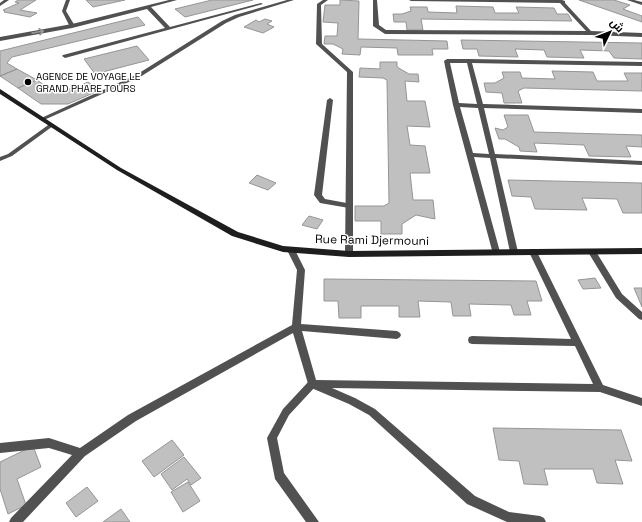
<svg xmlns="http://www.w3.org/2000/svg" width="642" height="522" font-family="'Space Grotesk',Cairo,sans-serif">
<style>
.building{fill:#c0c0c0;stroke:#959595}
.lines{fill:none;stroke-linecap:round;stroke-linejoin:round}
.lane{fill:#515151;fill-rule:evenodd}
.street{fill:#515151;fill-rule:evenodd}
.secondary{fill:#1e1e1e;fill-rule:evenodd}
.oneway{stroke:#979797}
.poi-dot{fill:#000;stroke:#fff;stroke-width:1.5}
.labels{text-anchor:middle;stroke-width:3;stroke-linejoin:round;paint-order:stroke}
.far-poi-label{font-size:10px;fill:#000;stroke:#fff;text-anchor:start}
.street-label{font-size:12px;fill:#000;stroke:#fff}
</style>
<rect width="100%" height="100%" fill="#fff"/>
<!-- building -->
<path class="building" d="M18 0H36L20 10 37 13 30 17 4 12 5 11 3 10 19 3 15 2Z
M86 0H125L93 7Z
M212 0H253L185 17 175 9Z
M340 0 359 1 358 39 447 41 448 49H432L433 55H398L397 48 361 47 360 55 342 54 343 49 333 44H324L325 36H337L338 23 323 22 325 5H340Z
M579 0H614L630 5 623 9 642 16V22Z
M456 6 493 7 495 13H519L516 7 554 8 557 14H568L572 21 421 19 423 30H407L406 22H394L393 14H402L411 11 410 7H427L428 12 457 13Z
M138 17 145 25 12 57 7 63 17 69 0 76V51Z
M265 19 272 21 267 24 274 27 263 33 244 27 256 20 259 22Z
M461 40 642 43V59L614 58 609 51 580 50 584 58 547 57 544 50 515 49 518 57 479 56 477 49H463Z
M137 46 149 60 95 74 84 59Z
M380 62H397V67L409 74H418L419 82 405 81 407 101H425L430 127 407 126 410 145 425 146 430 173H410L413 200H433L435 219 416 215 402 224V234H381V221H355V206H384L389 203 387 80 383 78 359 77 360 68 380 69Z
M17 69 37 80 18 88 0 76Z
M552 71 593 72 597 81H628L624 73H642V91L524 88 518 91 522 103H504L502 93 486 92 484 83H495L504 78 502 72H520L522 78 555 79Z
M37 80 48 88 73 89 88 82 100 90 68 104H41L18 88Z
M504 115H528L534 132 642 135V147L626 146 631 157 589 156 584 145 534 143 537 152 520 151 519 147 505 139H499L495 128 503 130 508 127Z
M257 175 276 183 268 190 249 183Z
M508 180 642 183V213H623L617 199 582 198 587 210 535 209 531 197 512 196Z
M309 216 323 220 317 229 302 225Z
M595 278 601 288 583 289 578 280Z
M324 279 536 281 542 301H527L531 315H514L511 305 469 304 471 316H453L451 302 418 301 420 317H399V306H361V318H339L338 301H324Z
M634 288H642V307Z
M493 428 621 430 632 461 615 460 623 484 597 483 593 469H544L548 485 524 484 519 461 499 460Z
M172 440 184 455 154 477 142 461Z
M33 446 41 467 17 479 26 505 8 514 0 489V462Z
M184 457 201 478 191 485 187 479 172 490 161 474Z
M188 482 200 501 183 512 171 492Z
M87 487 98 501 76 517 66 503Z
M121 509 130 522H103Z"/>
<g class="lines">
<!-- lane -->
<path class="lane" d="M4 0H9L0 6V3Z
M66 0H70L66 11 75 26 74 27H70L62 11Z
M330 98 333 100 322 195 325 199 352 204 353 206 349 208 320 203 314 195 327 100Z
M51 123 54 125 53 126 12 156 0 161V157L8 154Z
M312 380 315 381 317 384 315 387 289 415 277 438 284 473 319 522H306L275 479 267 438 283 409 309 381Z"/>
<!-- street -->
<path class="street" d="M169 0H177L151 7 170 27 261 3 263 4 65 58 62 56 63 55 165 28 147 9 72 28 0 41V37L72 24Z
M287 0H294L239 17 226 23 140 77 44 120 42 121 39 119 136 75 222 21 235 15Z
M323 0H328L321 5 322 44 353 72V254L349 257 345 254 347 72 316 44 317 4Z
M373 0H377L379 25 386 30 586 31 560 3 411 1 409 0H562L565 1V3L591 31 642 33V37L590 35 385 34 373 26Z
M627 0H634L642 2V5Z
M469 59 642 62V66L472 63 483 104 642 109V113L484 108 495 154 642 161V165L496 158 518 252 514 255 510 252 490 158 474 157 500 252 499 254H493L453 105 444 61 447 59ZM450 63H467L477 104 459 103ZM460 107 478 108 489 154 473 153Z
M291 247 294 248 305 270 301 324 397 331 400 333 401 335 400 337 397 339 302 331 316 380 593 384 575 346 472 344 469 343 468 340 469 337 472 336 571 339 529 252 533 249 537 252 603 385 642 398V406L600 392 332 388 355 398 375 409 475 496 509 512 540 516 544 518 546 522H507L467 504 369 415 349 404 309 387 293 333 136 421 85 456 23 522H9L11 518 72 455 49 448 0 453V443L49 438 80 448 128 415 292 325 297 270 287 250Z
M592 249 595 250 622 294 642 312V320L639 319 616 298 588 252Z"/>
<!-- secondary -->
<path class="secondary" d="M0 89 121 168 238 232 283 246 349 251 642 248V254L349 257 283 252 232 236 117 170 0 94Z"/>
</g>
<!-- one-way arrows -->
<defs><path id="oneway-shaft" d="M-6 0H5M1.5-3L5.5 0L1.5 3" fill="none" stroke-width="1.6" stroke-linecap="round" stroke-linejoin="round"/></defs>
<use class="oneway" href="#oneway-shaft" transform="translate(38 32) rotate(-11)"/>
<!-- markers -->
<circle class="poi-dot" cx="28" cy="82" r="4"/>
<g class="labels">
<!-- far-poi labels -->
<g class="far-poi-label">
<text x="36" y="80">AGENCE DE VOYAGE LE<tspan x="36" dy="12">GRAND PHARE TOURS</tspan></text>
</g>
<!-- street labels -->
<g class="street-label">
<text transform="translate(372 240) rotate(1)" y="4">Rue Rami Djermouni</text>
</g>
</g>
<!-- north arrow -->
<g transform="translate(610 32) rotate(47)" stroke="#ffffff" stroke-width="3" paint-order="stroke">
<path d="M0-3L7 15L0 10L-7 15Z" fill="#000000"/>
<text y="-6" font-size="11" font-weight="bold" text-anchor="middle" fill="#000000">ش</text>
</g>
</svg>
